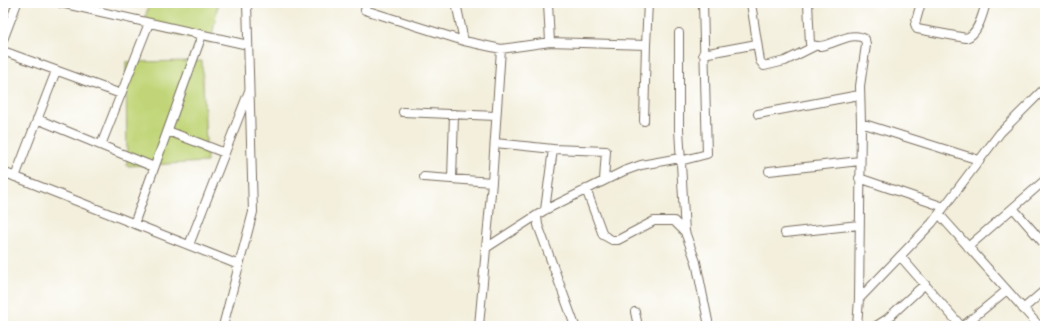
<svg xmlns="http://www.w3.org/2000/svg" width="1048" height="329" font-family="'Sorts Mill Goudy',serif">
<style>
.green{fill:#c1d578;stroke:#7e804b}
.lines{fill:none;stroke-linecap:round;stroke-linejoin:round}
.minor-casing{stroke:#7b6f60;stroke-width:10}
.minor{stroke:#fff;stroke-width:8}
</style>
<rect width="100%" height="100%" fill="#fff"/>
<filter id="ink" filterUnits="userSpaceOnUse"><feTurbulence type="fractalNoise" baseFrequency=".025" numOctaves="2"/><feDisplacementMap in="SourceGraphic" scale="8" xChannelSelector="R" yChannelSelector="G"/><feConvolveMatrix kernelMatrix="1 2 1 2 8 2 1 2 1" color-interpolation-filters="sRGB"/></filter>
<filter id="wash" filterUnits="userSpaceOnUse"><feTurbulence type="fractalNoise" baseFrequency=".012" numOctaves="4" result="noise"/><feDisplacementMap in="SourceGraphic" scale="16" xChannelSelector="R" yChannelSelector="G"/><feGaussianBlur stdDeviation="0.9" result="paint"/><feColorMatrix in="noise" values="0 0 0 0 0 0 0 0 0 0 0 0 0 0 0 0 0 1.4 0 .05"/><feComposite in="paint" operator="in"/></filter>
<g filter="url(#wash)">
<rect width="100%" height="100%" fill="#f3efdc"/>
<!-- green -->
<path class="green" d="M149 3H218L211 43 143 26Z
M202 61 207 162 127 166 126 62Z"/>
</g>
<g filter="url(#ink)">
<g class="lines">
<!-- minor casing -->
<g class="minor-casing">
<path id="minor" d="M61 3 248 45
M456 3 464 41
M751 3 760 61 764 66 785 61 815 46
M808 3 810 44C827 53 848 28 865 39L866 45 860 86 861 123 859 299
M921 3 915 24 917 29 966 38C978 35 983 13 986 3
M365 10 464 41 501 49 550 42 548 3
M679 33V129L685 232 696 262 709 326
M3 40 17 3
M550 42 646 45 644 121
M646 45 648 3
M3 51 121 94
M703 54 757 44
M403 112 496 116
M758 114 859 95
M37 119 154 167
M861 123 979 160
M168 131 225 153
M495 143 553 149 606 151 604 180
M101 145 149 23
M680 161 707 154 703 3
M769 171 860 161
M3 172 239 265
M15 177 56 71
M424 177 492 182
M859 178 944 207
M452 179 454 114
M586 189 603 235 612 240H618L654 221H674L685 232
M1013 208 1045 245
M545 210 553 149
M939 214 1039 326
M537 216 538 225 575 326
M134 224 202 35
M785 233 859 225
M189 245 249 91
M968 247 1045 180
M486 248 545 210 624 171 641 165 680 158
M900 256 961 326
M1023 309 1045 290
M635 312 638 326
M223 326 253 212 247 3
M479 326 492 182 501 49
M857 326 859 299 932 223 1000 133 1045 88
M876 326 887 319 925 284
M963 326 1007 290"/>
</g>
<!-- minor -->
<use href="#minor" class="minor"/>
</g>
</g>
<!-- margin -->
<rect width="1048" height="329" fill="none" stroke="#fff" stroke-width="16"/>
</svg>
